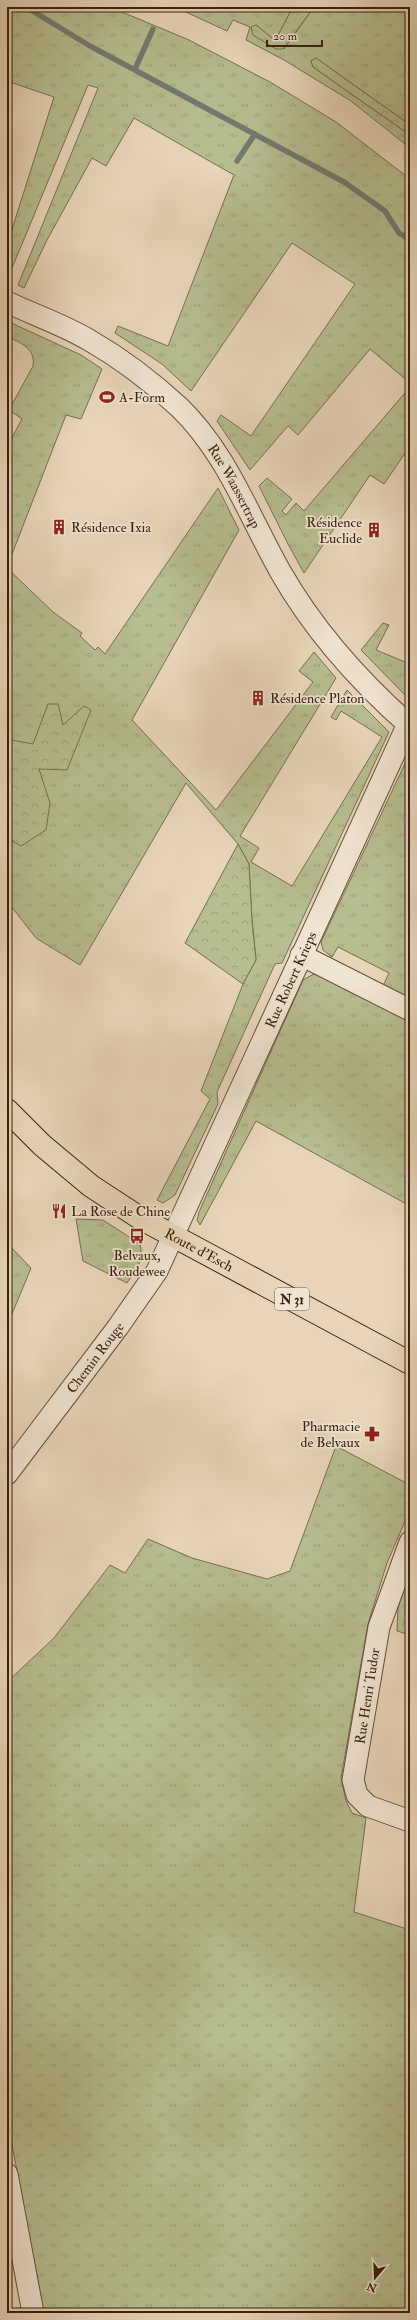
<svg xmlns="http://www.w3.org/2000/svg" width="417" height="2320" font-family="'IM FELL Double Pica',serif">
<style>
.grass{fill:url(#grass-tufts);stroke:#786e4e}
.forest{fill:url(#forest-crowns);stroke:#786e4e}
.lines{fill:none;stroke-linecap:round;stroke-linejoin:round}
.stream{stroke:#727b70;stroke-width:5.5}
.minor-casing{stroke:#664d39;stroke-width:23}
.major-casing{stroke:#3a200e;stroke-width:24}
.minor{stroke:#f0e4d2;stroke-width:21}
.major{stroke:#e8d5b9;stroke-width:22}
.labels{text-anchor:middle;stroke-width:3.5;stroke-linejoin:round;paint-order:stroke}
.shield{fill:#f0e4d2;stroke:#715b49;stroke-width:1}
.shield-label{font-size:13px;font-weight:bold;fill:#3a200e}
.poi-label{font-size:14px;fill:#3a200e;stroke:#f0e4d2;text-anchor:start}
.street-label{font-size:14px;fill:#3a200e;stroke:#f0e4d2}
</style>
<defs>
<pattern id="grass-tufts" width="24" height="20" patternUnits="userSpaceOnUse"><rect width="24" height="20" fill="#b6bd8f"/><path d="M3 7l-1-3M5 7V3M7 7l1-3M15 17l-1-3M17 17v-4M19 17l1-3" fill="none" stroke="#9da27a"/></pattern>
<pattern id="forest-crowns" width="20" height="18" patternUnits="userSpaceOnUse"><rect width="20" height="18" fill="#b6bd8f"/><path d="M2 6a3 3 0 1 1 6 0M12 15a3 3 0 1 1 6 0" fill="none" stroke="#9da27a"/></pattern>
</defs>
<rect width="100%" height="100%" fill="#e8d5b9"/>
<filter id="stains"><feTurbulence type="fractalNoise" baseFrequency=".005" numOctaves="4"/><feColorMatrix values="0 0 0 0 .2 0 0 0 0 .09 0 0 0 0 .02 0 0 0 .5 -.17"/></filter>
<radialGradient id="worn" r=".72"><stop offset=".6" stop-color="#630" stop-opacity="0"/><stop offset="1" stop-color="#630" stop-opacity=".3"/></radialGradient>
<!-- grass -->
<path class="grass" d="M7 7H110L189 40 270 82 336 122 410 179V383L370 349 298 435 288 426 250 470 217 421 221 415 251 436 355 284 292 243 191 391 162 364 115 333 118 326 168 346 234 175 134 118 106 166 92 158 47 240 24 288 18 285 98 88 88 85 7 280V245L54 97 7 81Z
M175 7H293L277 37 272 38 256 25 284 49 314 7H410V125L316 58 311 61 313 67 410 135V148L351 101 284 60 246 40 250 27 233 20 227 31Z
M7 321 81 355 102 369 81 419 66 415 7 567V447L22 419 9 410 33 366C36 348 20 343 7 336Z
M410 387V446L384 484 370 475 304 573 288 544 259 486 267 478 292 499 282 511 286 515 296 503 304 511Z
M218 488 239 530 132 720 216 810 313 682 299 671 314 652 336 678 240 836 259 848 251 862 292 886 382 737 341 711 336 720 331 717 347 690 389 732 282 963 275 964 217 1092 218 1104 175 1195 163 1203 157 1200 210 1099 201 1091 243 984 256 960 252 921 249 864 238 844 186 783 80 965 36 938 7 901V568L53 612 82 633 80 636 95 650 98 647 105 654Z
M383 623 389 625 376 650 410 664V700L361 650Z
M410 753V1003L382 988 389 973 338 947 332 957 323 950 321 942Z
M319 971 410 1018V1206L256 1121 200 1225 197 1220 199 1212 303 980Z
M76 1219 103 1220 140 1244C144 1260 137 1269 127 1283L83 1261Z
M7 1243 31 1268 7 1326Z
M336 1446 410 1485V1510L387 1563 368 1624 341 1778 346 1801 352 1813 366 1818 354 1912 410 1930V2313H43L7 2117V1891L11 1890 7 1867V1682L54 1638 110 1565 125 1573 148 1539 192 1558 267 1579 290 1571Z"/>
<!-- forest -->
<path class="forest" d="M293 7H314L283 49H276L253 35 251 27 256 25 272 38 277 37Z
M316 58 410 125V135L313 67 311 61Z
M48 704H58L63 725 84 706 91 710 67 770 39 769 50 803 46 830 21 846 7 838V739L33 744Z
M238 844 249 864 252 921 256 960 243 984 185 943Z
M410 1570V1635L397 1631 398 1608Z"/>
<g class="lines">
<!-- stream -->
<path class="stream" d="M26 7 90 46 344 182 385 211 399 233 410 240
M135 69 153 29
M237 161 255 134"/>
<!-- minor casing -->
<g class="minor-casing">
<g id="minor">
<path id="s1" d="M7 302C34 315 64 325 89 340 122 359 152 382 179 407 226 452 249 516 280 571 314 631 359 681 410 726"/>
<path d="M301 955 410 1010"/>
<path id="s2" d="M7 1474 118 1327 157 1271 408 724"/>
<path d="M410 1542 379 1627 353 1780 357 1795 368 1806 410 1821"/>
<path d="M7 2174 33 2313"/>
</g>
</g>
<!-- major casing -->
<g class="major-casing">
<g id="major">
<path id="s3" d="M7 1110 42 1145 91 1186 140 1218 410 1363"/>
</g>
</g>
<!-- minor -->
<use href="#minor" class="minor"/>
<!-- major -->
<use href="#major" class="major"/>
</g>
<!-- icons -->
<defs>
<g id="stadium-bare" transform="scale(1.2)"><path d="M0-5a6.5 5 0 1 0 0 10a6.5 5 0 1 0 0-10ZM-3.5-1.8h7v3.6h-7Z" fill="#8f2418" stroke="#f0e4d2" stroke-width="2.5" paint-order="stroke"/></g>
<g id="building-bare" transform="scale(1.2)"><path d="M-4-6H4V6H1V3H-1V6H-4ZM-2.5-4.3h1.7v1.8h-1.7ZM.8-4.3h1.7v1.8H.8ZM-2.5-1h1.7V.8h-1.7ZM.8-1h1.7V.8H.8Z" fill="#8f2418" stroke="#f0e4d2" stroke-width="2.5" paint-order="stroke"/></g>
<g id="restaurant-bare" transform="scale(1.2)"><path d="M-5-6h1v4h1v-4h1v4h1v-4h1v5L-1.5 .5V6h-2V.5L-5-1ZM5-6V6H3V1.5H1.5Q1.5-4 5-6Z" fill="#8f2418" stroke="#f0e4d2" stroke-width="2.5" paint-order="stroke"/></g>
<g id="bus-bare" transform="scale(1.2)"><path d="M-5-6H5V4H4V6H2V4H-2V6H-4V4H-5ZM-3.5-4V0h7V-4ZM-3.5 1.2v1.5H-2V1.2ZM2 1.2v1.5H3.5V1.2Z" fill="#8f2418" stroke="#f0e4d2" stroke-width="2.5" paint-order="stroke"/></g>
<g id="pharmacy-bare" transform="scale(1.2)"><path d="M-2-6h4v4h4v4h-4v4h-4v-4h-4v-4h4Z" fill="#8f2418" stroke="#f0e4d2" stroke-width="2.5" paint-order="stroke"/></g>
</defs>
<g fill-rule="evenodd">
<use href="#stadium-bare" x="107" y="397"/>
<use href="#building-bare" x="59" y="527"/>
<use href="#building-bare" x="374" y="530"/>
<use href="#building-bare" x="258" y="698"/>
<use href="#restaurant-bare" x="59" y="1211"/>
<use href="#bus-bare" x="137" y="1236"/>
<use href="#pharmacy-bare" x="372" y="1434"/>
</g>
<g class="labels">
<!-- shield labels -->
<rect class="shield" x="275" y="1288" width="34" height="22" rx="3"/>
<g class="shield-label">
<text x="292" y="1304">N 31</text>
</g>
<!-- poi labels -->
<g class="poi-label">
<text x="119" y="402">A-Form</text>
<text x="362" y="527" text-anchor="end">Résidence<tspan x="362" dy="16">Euclide</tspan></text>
<text x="71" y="532">Résidence Ixia</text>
<text x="270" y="703">Résidence Platon</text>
<text x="71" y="1216">La Rose de Chine</text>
<text x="137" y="1260" text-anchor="middle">Belvaux,<tspan x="137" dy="16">Roudewee</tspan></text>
<text x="360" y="1431" text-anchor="end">Pharmacie<tspan x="360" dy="16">de Belvaux</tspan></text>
</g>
<!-- street labels -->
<g class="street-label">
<text dy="5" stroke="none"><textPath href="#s1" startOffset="300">Rue Waassertrap</textPath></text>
<text dy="5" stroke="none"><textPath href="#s2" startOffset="573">Rue Robert Krieps</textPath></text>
<text dy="5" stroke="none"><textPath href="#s3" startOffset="239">Route d'Esch</textPath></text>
<text dy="5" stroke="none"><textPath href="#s2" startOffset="146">Chemin Rouge</textPath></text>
<text transform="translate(367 1696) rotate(-81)" y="5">Rue Henri Tudor</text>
</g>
</g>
<!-- margin -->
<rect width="417" height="2320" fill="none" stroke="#e8d5b9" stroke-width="24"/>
<rect x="8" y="8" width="401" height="2304" fill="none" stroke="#3a200e" stroke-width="2"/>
<rect x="12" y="12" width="393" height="2296" fill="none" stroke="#3a200e"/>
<!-- north arrow -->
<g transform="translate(375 2278) rotate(199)" stroke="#f0e4d2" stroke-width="3" paint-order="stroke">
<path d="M0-3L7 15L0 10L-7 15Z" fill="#3a200e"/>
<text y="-6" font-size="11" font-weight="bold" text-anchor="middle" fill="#3a200e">N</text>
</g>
<!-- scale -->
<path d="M267 40v6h55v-6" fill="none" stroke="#3a200e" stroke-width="2"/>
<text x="273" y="40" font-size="12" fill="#3a200e" stroke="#f0e4d2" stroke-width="3" paint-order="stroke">20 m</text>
<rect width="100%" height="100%" filter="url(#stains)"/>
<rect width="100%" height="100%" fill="url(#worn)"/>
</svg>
